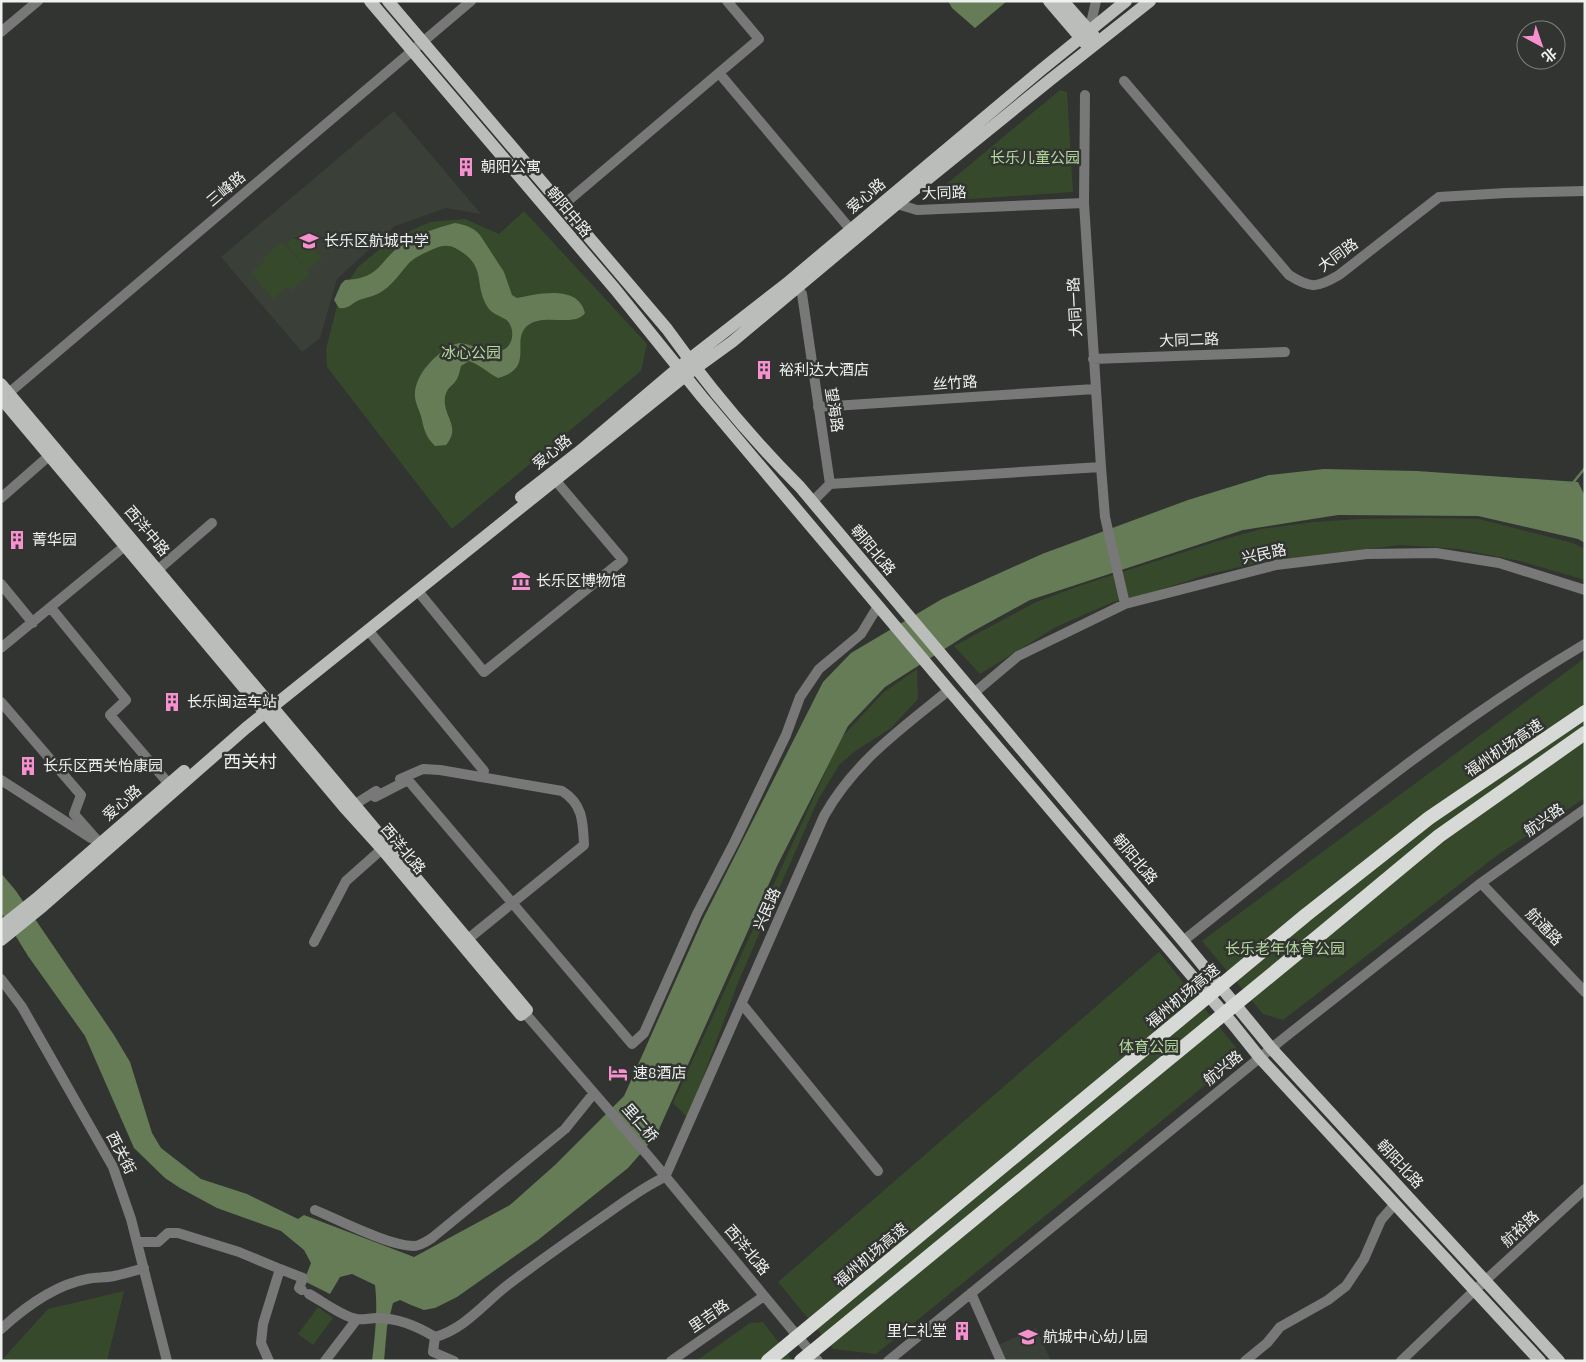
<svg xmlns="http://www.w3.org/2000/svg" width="1586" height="1362" font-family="Ubuntu,'Noto Sans SC',sans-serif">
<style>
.built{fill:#3a4037}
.green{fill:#37492b}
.water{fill:#657c56}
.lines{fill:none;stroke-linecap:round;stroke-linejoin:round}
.stream{stroke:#657c56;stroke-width:2.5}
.minor{stroke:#777877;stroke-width:10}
.major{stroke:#bbbdba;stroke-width:12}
.highway-bridge{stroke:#d6d9d5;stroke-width:14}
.labels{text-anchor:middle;stroke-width:5;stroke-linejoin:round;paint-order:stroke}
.park-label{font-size:15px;fill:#b4da9c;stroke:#313430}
.poi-label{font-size:15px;fill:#eff1ef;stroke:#313430;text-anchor:start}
.street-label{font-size:15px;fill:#eff1ef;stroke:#313430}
.quarter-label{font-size:18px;fill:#eff1ef;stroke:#313430}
</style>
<rect width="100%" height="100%" fill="#313430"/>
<!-- built -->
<path class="built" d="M394 111 481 214 446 208 395 226 337 279 320 338 302 352 221 257Z
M1036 1328 1051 1361H1003L996 1346Z"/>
<!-- green -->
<path class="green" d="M1060 90 1067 92 1073 192 941 201 937 192Z
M524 211 647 344 641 371 452 529 327 367 326 349 340 294 358 267 392 239 430 222 465 219 499 234Z
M300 232 322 258 308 270 286 244Z
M282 242 310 274 291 291 287 287 273 299 251 273 265 261 263 258Z
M1425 518 1479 519 1573 543 1585 549V580L1520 561 1459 549 1401 545 1267 561 1209 574 1147 594 1113 602 1056 627 980 674 954 646 1036 602 1082 585 1218 541 1261 529 1314 522 1359 519Z
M1585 658V798L1499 854 1283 1020 1263 1014 1202 941Z
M917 669 918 699 891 728 854 752 839 765 818 800 739 980 688 1118 673 1103 841 738 884 692Z
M1159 952 1242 1055 876 1354 833 1349 778 1282Z
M124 1291 107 1361H1L48 1309Z
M318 1307 333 1318 313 1345 298 1334Z
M763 1322 793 1361H696L750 1323Z"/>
<!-- water -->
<path class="water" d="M948 1H1007L975 28 952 8Z
M455 223C465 225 473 227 480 235L504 272 512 295 517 298C538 294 578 284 585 313 575 328 543 312 527 326 510 341 536 368 498 378 488 373 479 364 469 361L461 366C460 370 459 374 458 377 454 386 447 386 445 397 442 416 462 426 446 445L435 446C425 436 424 429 421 416 419 410 416 404 415 398 413 376 435 354 453 345 469 337 484 359 503 350 515 345 515 325 505 319 500 316 493 314 489 309 472 285 489 267 457 249 450 245 444 245 436 248 427 252 416 256 409 263 401 272 394 283 384 290 376 296 368 297 359 300 350 304 350 309 339 308L334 300 341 284 345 280C382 278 377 262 402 245 418 234 436 228 455 223Z
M1324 469 1417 471 1578 482 1585 496V543L1578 539 1478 516 1338 515 1243 530 1030 600 968 634 885 687 848 726 777 866 656 1136 628 1168 538 1240 457 1297 435 1308 424 1310 411 1305 400 1300 393 1303 387 1327 384 1361H372C375 1335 378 1311 375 1285L352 1274 340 1277 330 1294 304 1281 311 1263 304 1250 281 1231 217 1208 180 1188 165 1178 134 1148 85 1036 28 956 1 912V873L16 891 114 1035 130 1062 152 1133 161 1148 201 1179 247 1194 298 1219 304 1215 414 1257 510 1205 555 1165 624 1096 703 919 823 682 851 653 942 599 1042 554 1188 500 1269 475Z"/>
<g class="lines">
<!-- stream -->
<path class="stream" d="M1572 484 1585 468"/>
<!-- minor -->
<path class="minor" d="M1 32 38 1
M1089 32 1096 1
M719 73 851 230
M1124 81 1289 275C1311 289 1317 288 1339 275L1439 197 1506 193 1585 191
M1085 95 1084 203 1101 467 1105 517 1125 604
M897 204 917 210 1084 203
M562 206 759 39 727 1
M797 288 802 294 830 484 812 502
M1093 359 1285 352
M4 397 471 1
M818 407 1095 389
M830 484 1101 467
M1 498 50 455
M152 575 212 523
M1 584 33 623
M417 590 484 672 623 560 556 481
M51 608 126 700 110 715 169 784
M368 630 484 771
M1 648 126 545
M974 693 1018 656 1125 604 1276 565 1367 554 1436 553 1499 563 1585 590
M1 702 81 795 74 814 104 848
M400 779 423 769 440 770 562 791C583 804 583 822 584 845L468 939
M1 780 91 838
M371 794 375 797 408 780 632 1044 644 1033 697 914 734 843 786 735 800 697 819 669 861 634 878 606
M354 805 376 791
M1481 883 1585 992
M1183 941C1314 837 1441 729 1585 644
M314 942 346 881 382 849
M1 979 22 1007 113 1167 131 1219 167 1361
M742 1004 878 1171
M524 1012 651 1159 818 1361
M315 1210C339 1220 389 1246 414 1246 420 1246 427 1241 432 1238L565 1129 594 1093
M138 1242H158L168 1233H178L239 1252 280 1269 263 1324 261 1343 269 1361
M280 1269 303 1278 299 1288 302 1290
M971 1293 1001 1361
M309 1294C322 1301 343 1317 357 1319 363 1320 370 1318 377 1318 398 1318 417 1326 435 1337 465 1329 485 1302 509 1284 538 1262 568 1241 598 1220 620 1205 641 1188 665 1177L824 816C855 761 901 729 949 690
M1 1329C25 1307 54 1285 87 1279 96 1277 105 1278 114 1276 124 1274 134 1271 144 1268
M435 1337 433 1352 454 1361
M325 1361 357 1319
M671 1361 764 1296
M888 1361 1284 1038 1481 883 1585 809
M1245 1361 1267 1343 1280 1327 1328 1300 1346 1286 1364 1259 1381 1220 1395 1204
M1401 1361 1475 1290 1585 1189"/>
<!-- major -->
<path class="major" d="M370 1 615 289 702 397 949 690 1232 1023 1260 1058 1540 1361
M388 1 667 329C707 385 751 438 800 487L1183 941 1271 1048 1559 1361
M1049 1 1085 43
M1063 1 1094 36
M1 384 527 1010 521 1015 382 849 344 807 1 398
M521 497 580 451 678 368 786 284 1041 70 1126 1
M1 927 36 899 184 771
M1 940 43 906 246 728 685 376 732 342 897 204 1050 80 1150 1"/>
<!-- highway-bridge -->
<path class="highway-bridge" d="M768 1361 1306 915 1429 818 1585 712
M801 1361 1321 934 1439 836 1585 733"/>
</g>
<!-- icons -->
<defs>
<g id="building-bare" transform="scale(1.5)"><path d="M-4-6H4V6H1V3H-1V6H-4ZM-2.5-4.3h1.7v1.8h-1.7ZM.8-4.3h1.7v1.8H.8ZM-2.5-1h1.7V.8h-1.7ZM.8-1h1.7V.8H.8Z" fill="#f790ce" stroke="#313430" stroke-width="2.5" paint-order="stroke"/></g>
<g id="school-bare" transform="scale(1.5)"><path d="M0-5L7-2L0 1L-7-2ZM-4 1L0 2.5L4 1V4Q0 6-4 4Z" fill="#f790ce" stroke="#313430" stroke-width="2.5" paint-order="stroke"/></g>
<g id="museum-bare" transform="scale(1.5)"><path d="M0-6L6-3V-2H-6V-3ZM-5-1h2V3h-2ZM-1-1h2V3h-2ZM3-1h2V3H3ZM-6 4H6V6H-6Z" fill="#f790ce" stroke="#313430" stroke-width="2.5" paint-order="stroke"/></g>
<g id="hotel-bare" transform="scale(1.5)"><path d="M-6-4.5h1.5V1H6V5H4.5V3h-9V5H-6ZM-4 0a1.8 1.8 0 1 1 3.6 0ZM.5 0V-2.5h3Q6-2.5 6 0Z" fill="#f790ce" stroke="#313430" stroke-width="2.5" paint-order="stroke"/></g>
</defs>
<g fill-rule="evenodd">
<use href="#building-bare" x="466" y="167"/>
<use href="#school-bare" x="309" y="241"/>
<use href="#building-bare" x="764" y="370"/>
<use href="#building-bare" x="17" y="540"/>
<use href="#museum-bare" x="521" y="581"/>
<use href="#building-bare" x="172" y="702"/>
<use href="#building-bare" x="28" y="766"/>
<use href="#hotel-bare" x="618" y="1073"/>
<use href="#building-bare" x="962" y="1331"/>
<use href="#school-bare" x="1028" y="1337"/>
</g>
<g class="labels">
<!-- park labels -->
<g class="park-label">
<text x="1035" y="163">长乐儿童公园</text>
<text x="471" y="358">冰心公园</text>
<text x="1285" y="954">长乐老年体育公园</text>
<text x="1149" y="1052">体育公园</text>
</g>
<!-- poi labels -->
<g class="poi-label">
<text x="481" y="172">朝阳公寓</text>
<text x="324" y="246">长乐区航城中学</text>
<text x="779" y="375">裕利达大酒店</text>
<text x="32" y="545">菁华园</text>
<text x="536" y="586">长乐区博物馆</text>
<text x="187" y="707">长乐闽运车站</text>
<text x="43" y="771">长乐区西关怡康园</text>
<text x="633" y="1078">速8酒店</text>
<text x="947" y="1336" text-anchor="end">里仁礼堂</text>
<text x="1043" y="1342">航城中心幼儿园</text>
</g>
<!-- street labels -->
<g class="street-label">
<text transform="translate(226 189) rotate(-40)" y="5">三峰路</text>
<text transform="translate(944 193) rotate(-2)" y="5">大同路</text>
<text transform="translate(866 196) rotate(-40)" y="5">爱心路</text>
<text transform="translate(569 212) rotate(50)" y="5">朝阳中路</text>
<text transform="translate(1338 255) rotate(-36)" y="5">大同路</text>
<text transform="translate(1075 307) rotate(-93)" y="5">大同一路</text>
<text transform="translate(1189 340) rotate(-2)" y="5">大同二路</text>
<text transform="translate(955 383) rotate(-4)" y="5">丝竹路</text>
<text transform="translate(834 410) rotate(81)" y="5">望海路</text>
<text transform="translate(552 452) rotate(-39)" y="5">爱心路</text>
<text transform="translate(147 531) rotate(50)" y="5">西洋中路</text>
<text transform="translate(873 550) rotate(50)" y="5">朝阳北路</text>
<text transform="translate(1264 554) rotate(-12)" y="5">兴民路</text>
<text transform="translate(1504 748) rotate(-34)" y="5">福州机场高速</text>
<text transform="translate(122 803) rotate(-41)" y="5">爱心路</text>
<text transform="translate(1544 820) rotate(-35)" y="5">航兴路</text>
<text transform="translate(403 849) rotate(50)" y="5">西洋北路</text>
<text transform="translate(1135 859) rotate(50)" y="5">朝阳北路</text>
<text transform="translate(767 909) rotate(-66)" y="5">兴民路</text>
<text transform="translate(1544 927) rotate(46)" y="5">航通路</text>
<text transform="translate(1183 996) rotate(-40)" y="5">福州机场高速</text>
<text transform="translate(1223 1068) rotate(-39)" y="5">航兴路</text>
<text transform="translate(640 1123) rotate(49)" y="5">里仁桥</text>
<text transform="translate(121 1153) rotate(63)" y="5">西关街</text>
<text transform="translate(1400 1164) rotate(47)" y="5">朝阳北路</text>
<text transform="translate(1520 1229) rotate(-43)" y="5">航裕路</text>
<text transform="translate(747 1250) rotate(50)" y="5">西洋北路</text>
<text transform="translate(871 1255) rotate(-40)" y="5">福州机场高速</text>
<text transform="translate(709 1316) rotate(-35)" y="5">里吉路</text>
</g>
<!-- quarter labels -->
<g class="quarter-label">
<text x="250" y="768">西关村</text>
</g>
</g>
<!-- border -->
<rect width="1586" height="1362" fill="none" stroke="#eff1ef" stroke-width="5"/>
<!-- north arrow -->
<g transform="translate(1541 45) rotate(140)"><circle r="24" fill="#313430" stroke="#7d807c"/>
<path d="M0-4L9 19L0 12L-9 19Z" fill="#f790ce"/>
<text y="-8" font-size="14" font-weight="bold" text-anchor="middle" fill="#eff1ef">北</text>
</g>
</svg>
